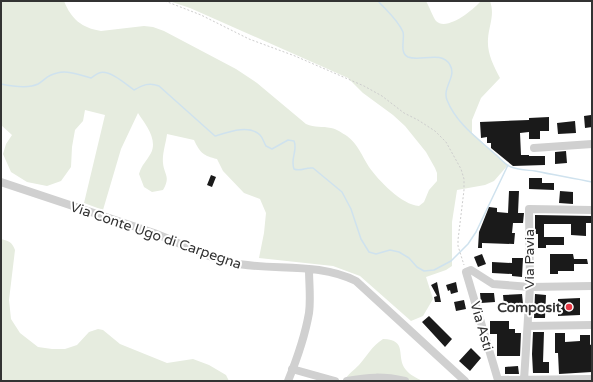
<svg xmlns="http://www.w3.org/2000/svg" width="593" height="382" font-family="'Varela Round',sans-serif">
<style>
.green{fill:#e6ecdf}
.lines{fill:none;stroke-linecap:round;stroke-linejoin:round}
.stream{stroke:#cfe2ee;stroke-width:1.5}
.building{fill:#1a1a1a}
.path{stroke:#cdcdcd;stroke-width:1;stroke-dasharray:2 2;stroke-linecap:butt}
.minor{stroke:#d0d0d0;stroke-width:8}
.poi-dot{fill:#e63946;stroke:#fff;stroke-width:1.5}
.labels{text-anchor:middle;stroke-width:4;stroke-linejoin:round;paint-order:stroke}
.street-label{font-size:14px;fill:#333;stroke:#fff}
.poi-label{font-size:14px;font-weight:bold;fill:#333;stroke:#fff;text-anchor:end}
</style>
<rect width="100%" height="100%" fill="#fff"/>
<!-- green -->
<path class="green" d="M1 1H64C71 19 82 28 101 31L144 26 153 27 164 31 236 69 257 83 306 124C315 128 322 126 331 128 337 129 342 133 347 136 358 144 362 156 369 167 378 180 402 205 419 206L424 202 429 190 437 181V173L435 168 426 152 405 126 393 115 363 93 348 78 190 8 169 1H426C429 6 433 17 436 21 447 32 474 9 481 1H490C495 15 489 25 488 39 487 53 493 65 500 78L481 98 472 120V133L508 165 494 181 485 185 457 190 452 222V266L446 270 426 277 433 299 423 316 411 321 360 276 333 266 259 258 264 233 266 213 260 199 244 193 223 171 217 159C204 156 200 153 194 140L167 134C166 143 162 154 163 163 164 175 171 176 163 190L152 192 144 187 139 174C142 164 146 162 151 153 158 139 145 124 138 113L121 149 103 210 84 203 105 115 85 110 83 121 75 130 72 147 71 167 61 181 47 186 27 182 11 172 3 154 6 144 12 135 1 125Z
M1 239C9 241 12 242 15 250L9 300 11 319 20 333 38 347 52 349H65L77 345 89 332 98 329 103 330 120 344 167 363 193 359 209 365 226 375 229 381H1Z
M383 339C409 340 395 357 406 370 410 375 417 378 422 381H344C348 374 354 370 359 365 368 355 371 347 383 339Z"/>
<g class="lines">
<!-- stream -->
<path class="stream" d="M378 1C386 10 398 20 403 32 405 39 399 53 408 57 420 62 442 50 450 65 457 77 442 87 447 100 456 123 477 138 495 154 500 158 505 165 511 167 519 170 527 170 535 171 554 175 573 178 592 182
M1 84C11 86 28 89 38 84 45 80 47 75 57 73 68 70 80 75 91 78 93 77 96 74 99 73 109 69 126 84 134 90 143 85 149 82 159 86L215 136C228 132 249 124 260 135 263 138 264 143 266 146L272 149 288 140 294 141C298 151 290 158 294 169 301 172 305 167 313 168L342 192 351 209 361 239 369 252 376 254 390 250 399 252 409 258 417 267 424 271 434 270 451 261 468 244 476 232 508 165"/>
</g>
<!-- building -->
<path class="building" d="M591 115 592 127 585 128 584 116Z
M549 117V131H540V139H529V132L520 133 521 155H529V156H545V165L513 166 491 148V143H487V137L481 138 480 122 529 120V118Z
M575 121 576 133 558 134 557 123Z
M566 151 567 163 555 164V152Z
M211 175 216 177 212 187 207 185Z
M529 178H542V183H554V190L529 189Z
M509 191H519L518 213H524L523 223H513L512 233H515L514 244 482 243V248H478L479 232 489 207 497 208V212L508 213Z
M560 191 573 192V204L559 203Z
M535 215 592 216V223H586V236L571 235V224H544V237H564V245H546V248H538V234H535Z
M482 254 486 264 478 267 474 257Z
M550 254H573L574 259H587L588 264H574V271H558V274H550Z
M512 258H523L522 277 512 276V274L492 273V262L512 263Z
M437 282 441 302H435L434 297 437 296 431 285Z
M456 282 458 292 451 294 450 290 448 291 446 285Z
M480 293H494L495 302 481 303Z
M522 294 523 304 504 305 503 295Z
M535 294 546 295 545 318H534Z
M580 298V315L558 316V299Z
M464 300 466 309 456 311 454 302Z
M429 316 452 339 445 347 422 322Z
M490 321H509V329H515V333H521L520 356H497V334H490Z
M533 332H544L543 362H549V373H533L532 354Z
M555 333H565V342L580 341V335H590V345L592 344V372L559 374 558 353H555Z
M471 348 481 358 470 371 459 361Z
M518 366 519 374H505V367Z"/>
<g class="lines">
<!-- path -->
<path class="path" d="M165 1 201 15 249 39 295 56 364 86 382 96 404 113 418 120 435 131 446 142 461 169 464 179V190L458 240V246L464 265"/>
<!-- minor -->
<path class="minor" d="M534 148 592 144
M1 182C52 199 103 216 154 233 178 242 203 256 228 262 270 272 316 261 356 281L465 381
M592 286 530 287 493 284 471 270 466 272 498 380 592 379
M528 326 592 325
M292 369 335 381
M524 380 530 287 529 209 592 210
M288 381C297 359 305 336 309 313 311 298 309 284 309 269
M347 381C368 377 383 376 405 381"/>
</g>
<!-- markers -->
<circle class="poi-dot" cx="569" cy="307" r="4"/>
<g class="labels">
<!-- street labels -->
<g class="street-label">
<text transform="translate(156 235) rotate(19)" y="5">Via Conte Ugo di Carpegna</text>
<text transform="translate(529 259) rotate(-90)" y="5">Via Pavia</text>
<text transform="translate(482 326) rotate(74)" y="5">Via Asti</text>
</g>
<!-- poi labels -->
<g class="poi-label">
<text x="561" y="312">Composit</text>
</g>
</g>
<!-- border -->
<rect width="593" height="382" fill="none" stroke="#333333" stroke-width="4"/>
</svg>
